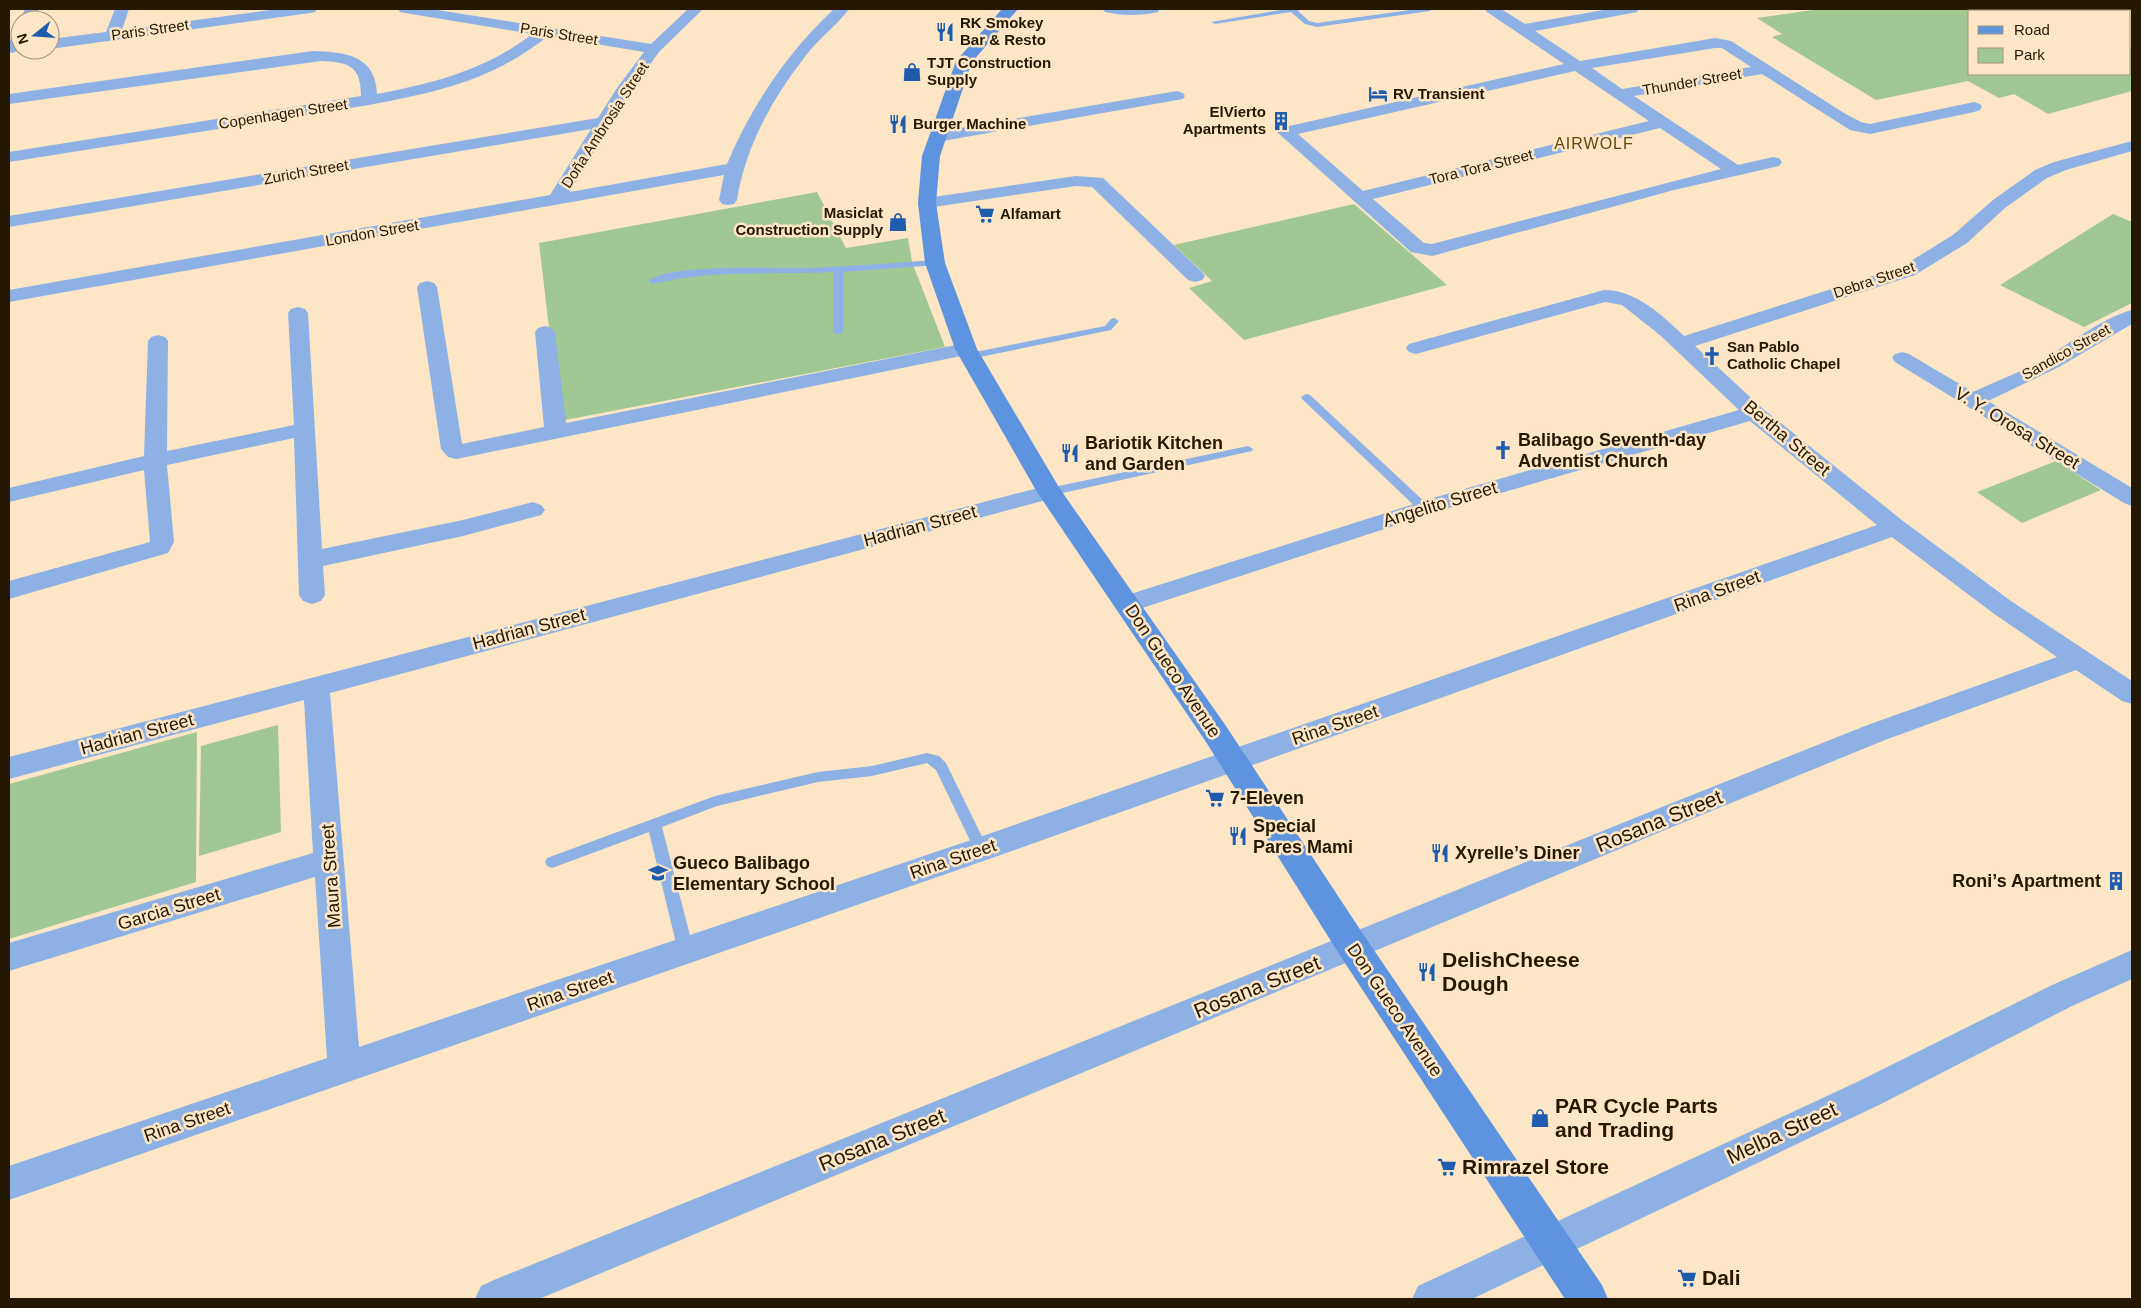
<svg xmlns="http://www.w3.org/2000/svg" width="2141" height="1308" font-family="Helvetica,sans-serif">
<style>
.green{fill:#a1c892}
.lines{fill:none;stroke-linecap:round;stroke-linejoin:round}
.service{fill:#8db1e4;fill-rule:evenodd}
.minor{fill:#8db1e4;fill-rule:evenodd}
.secondary{fill:#5e93df;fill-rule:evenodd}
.labels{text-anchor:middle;stroke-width:5;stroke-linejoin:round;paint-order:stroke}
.far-poi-label{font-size:15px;font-weight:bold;fill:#251803;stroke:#fce6c5;text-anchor:start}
.far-street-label{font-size:15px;fill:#251803;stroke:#fce6c5}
.far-neighbourhood-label{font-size:16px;letter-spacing:1px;fill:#65460b;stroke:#fce6c5}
.street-label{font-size:18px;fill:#251803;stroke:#fce6c5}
.poi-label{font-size:18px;font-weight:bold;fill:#251803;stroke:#fce6c5;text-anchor:start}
.near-street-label{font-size:21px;fill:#251803;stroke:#fce6c5}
.near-poi-label{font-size:21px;font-weight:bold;fill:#251803;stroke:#fce6c5;text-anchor:start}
</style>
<rect width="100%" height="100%" fill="#fce6c5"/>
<!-- green -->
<path class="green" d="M1820 9H2132L2126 11H1970V74H2130V48L2132 49V91L2048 114 2014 94 1999 98 1968 81 1876 100 1772 37 1782 34 1757 18Z
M817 192 846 248 908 238 912 262 945 347 560 421 539 243Z
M1354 204 1447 285 1244 340 1189 288 1212 281 1174 245Z
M2113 214 2132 222V303L2084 327 2000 285Z
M2056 461 2101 490 2022 523 1977 492Z
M278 725 281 832 199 856 201 746Z
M197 732 196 882 9 939V784Z"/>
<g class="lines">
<!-- service -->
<path class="service" d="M1286 9H1301L1298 11 1309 21 1317 23 1417 9H1433L1430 11 1317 27 1305 24 1291 12 1215 24 1211 22Z
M935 260 938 261V265L843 272V332L838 335 833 332V272C773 275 712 269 653 284L648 281C670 263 778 269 810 268 851 266 893 263 935 260Z
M1114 318 1119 321 1111 330 970 359 965 356 970 353 1105 326 1111 319Z
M1306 394 1310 395 1428 505 1430 508 1428 511H1420L1302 399 1301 397Z
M1248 446 1253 449 1252 451 1049 496 1043 492 1049 488Z
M927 753 939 756 946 763 988 849 986 853 981 855 976 853 936 770 927 763 872 776 818 782 717 806 662 827 694 951 691 956 686 958 681 956 678 951 649 832 552 868 547 866 545 862 547 858 715 796 818 772 872 766Z"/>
<!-- minor -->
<path class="minor" d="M25 9H39L34 20 20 21Z
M115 9H129L122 30 279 9H317L315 12 310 13 50 49V39L106 32Z
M398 9H431L651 44 688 9H703L659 52 630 92 570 192 727 164C752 105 787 53 834 9H849C839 23 824 34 812 48 776 92 746 143 737 200L734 204 728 205 722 204 719 200 724 175 9 302V290L550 195 591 129 9 227V216L598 118 617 88 644 52 548 36C491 81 438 92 369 105L9 162V152L361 96C361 66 349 62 321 61L9 104V94L313 51C345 52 376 55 377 94 434 83 486 70 532 34L405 13 400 12Z
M1103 9H1160L1158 12C1141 16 1122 16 1105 12Z
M1485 9H1501L1525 24 1609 9H1639L1637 12 1632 13 1535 31 1580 61 1715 38 1731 41 1844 113 1861 122 1870 124 1974 102 1980 104 1982 107 1980 110 1974 112 1870 134 1850 130 1762 74 1634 96 1738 165 1773 157 1779 158 1782 162 1779 166 1674 190 1432 256 1411 252 1277 132 1279 128 1285 127 1564 64 1487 12ZM1715 48H1722L1751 67 1622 89 1592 68ZM1575 71 1649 121 1363 191 1298 134ZM1660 128 1721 169 1432 244 1424 243 1373 199Z
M20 29V49L13 53 9 52C9 43 10 38 15 31Z
M1177 91 1183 93 1185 96 1183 99 937 142 931 141 929 137 931 133 937 132Z
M2132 141V151L2066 170 2047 178 2005 208 1967 243 1915 275 1695 346 1762 408 1903 521 2011 601 2132 681V704L2122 701 2076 670 1885 740 1677 825 539 1299H475L481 1286 494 1280 1657 809 1865 726 2057 657 1993 613 1892 537 992 858 9 1200V1166L327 1058 315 877 9 971V943L313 853 304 700 9 779V757L1049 485 1057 487 1061 492 1057 497 330 693 359 1047 971 840 1877 525 1750 421 1449 508 1136 610 1127 613 1118 610 1114 604 1118 598 1433 498 1739 410 1661 336 1622 305 1605 302 1416 354 1409 352 1406 348 1409 344 1604 290C1636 290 1662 315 1684 336L1901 267 1953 235 1993 200 2035 170 2054 162Z
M1076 176 1103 178 1202 272 1205 276 1202 280 1195 282 1188 280 1092 187 1076 186 927 208 921 207 918 203 921 199 927 198Z
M427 281 434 283 437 287 462 444 544 427 535 332 538 328 545 326 552 328 555 332 566 423 966 343 973 345 976 349 973 353 966 355 456 459 448 457 441 449 417 287 420 283Z
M298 307 305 309 308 313 322 549 463 520 533 502 541 505 545 510 541 515 463 536 323 566 325 595 321 601 312 604 303 601 299 595 294 438 167 465 174 542 168 553 9 599V581L150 542 144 470 9 502V488L144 456 148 341 151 337 158 335 165 337 168 341 167 451 294 425 288 313 291 309Z
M2132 310V324L2059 367 1988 401 2132 488V506L2124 503 1895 362 1892 358 1895 354 1902 352 1909 354 1973 392C1997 381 2024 371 2047 357 2072 342 2104 317 2132 310Z
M2132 950V979L2072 1006 1881 1104 1472 1299H1412L1418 1286 1857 1082 2050 986Z"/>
<!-- secondary -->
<path class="secondary" d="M1002 9H1018L972 62 940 156 936 203 945 263 977 349 1060 489 1226 726 1365 937 1602 1285 1608 1299H1565L1341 957 1206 742 1037 492 955 349 925 263 918 203 922 156 956 61Z"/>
</g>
<!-- icons -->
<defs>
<g id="restaurant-bare" transform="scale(1.5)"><path d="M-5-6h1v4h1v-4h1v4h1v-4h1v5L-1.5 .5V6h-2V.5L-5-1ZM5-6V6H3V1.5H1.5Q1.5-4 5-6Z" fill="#1f5cae" stroke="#fce6c5" stroke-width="2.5" paint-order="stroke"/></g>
<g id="shop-bare" transform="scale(1.5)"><path d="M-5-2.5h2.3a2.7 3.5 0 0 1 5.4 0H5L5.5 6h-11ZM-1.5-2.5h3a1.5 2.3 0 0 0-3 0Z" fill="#1f5cae" stroke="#fce6c5" stroke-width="2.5" paint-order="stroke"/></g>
<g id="hotel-bare" transform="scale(1.5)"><path d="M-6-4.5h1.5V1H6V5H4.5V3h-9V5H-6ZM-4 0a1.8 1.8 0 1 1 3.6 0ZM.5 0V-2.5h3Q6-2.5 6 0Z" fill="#1f5cae" stroke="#fce6c5" stroke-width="2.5" paint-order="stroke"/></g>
<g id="building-bare" transform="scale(1.5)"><path d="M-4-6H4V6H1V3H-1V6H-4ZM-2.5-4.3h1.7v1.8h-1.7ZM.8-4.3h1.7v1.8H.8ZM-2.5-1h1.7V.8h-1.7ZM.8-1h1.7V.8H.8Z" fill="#1f5cae" stroke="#fce6c5" stroke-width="2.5" paint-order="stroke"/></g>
<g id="supermarket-bare" transform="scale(1.5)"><path d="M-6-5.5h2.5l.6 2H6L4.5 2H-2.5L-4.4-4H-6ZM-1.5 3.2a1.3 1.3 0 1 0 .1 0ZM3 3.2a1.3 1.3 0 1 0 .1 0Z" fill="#1f5cae" stroke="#fce6c5" stroke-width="2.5" paint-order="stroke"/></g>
<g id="church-bare" transform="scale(1.5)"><path d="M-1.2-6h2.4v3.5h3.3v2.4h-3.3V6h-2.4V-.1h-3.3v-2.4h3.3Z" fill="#1f5cae" stroke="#fce6c5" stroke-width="2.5" paint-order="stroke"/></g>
<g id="school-bare" transform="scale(1.5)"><path d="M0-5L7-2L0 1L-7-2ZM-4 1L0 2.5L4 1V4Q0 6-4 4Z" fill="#1f5cae" stroke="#fce6c5" stroke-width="2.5" paint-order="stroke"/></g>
</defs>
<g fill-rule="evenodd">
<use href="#restaurant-bare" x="945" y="32"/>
<use href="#shop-bare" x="912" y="72"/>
<use href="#hotel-bare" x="1378" y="94"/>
<use href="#building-bare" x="1281" y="121"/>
<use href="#restaurant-bare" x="898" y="124"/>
<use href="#supermarket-bare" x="985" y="214"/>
<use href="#shop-bare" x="898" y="222"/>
<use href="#church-bare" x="1712" y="356"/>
<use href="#church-bare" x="1503" y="450"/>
<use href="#restaurant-bare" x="1070" y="453"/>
<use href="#supermarket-bare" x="1215" y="798"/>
<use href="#restaurant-bare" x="1238" y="836"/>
<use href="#restaurant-bare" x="1440" y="853"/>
<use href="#school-bare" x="658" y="873"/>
<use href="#building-bare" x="2116" y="881"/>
<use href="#restaurant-bare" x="1427" y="972"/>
<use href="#shop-bare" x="1540" y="1118"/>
<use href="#supermarket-bare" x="1447" y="1167"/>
<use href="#supermarket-bare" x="1687" y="1278"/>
</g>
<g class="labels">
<!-- far-poi labels -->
<g class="far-poi-label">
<text x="960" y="28">RK Smokey<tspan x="960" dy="17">Bar &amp; Resto</tspan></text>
<text x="927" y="68">TJT Construction<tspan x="927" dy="17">Supply</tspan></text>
<text x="1393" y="99">RV Transient</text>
<text x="1266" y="117" text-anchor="end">ElVierto<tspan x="1266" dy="17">Apartments</tspan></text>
<text x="913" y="129">Burger Machine</text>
<text x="883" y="218" text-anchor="end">Masiclat<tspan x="883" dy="17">Construction Supply</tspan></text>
<text x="1000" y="219">Alfamart</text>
<text x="1727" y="352">San Pablo<tspan x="1727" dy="17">Catholic Chapel</tspan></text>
</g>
<!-- far-street labels -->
<g class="far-street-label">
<text transform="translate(150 30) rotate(-8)" y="5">Paris Street</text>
<text transform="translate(559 34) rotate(9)" y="5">Paris Street</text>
<text transform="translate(1692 82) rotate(-10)" y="5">Thunder Street</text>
<text transform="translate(283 114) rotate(-9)" y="5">Copenhagen Street</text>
<text transform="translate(605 125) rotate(-57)" y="5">Doña Ambrosia Street</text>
<text transform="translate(1481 167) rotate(-14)" y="5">Tora Tora Street</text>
<text transform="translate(306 172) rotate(-10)" y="5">Zurich Street</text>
<text transform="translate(372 233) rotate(-10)" y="5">London Street</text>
<text transform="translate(1874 280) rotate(-19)" y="5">Debra Street</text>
<text transform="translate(2066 352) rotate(-29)" y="5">Sandico Street</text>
</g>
<!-- far-neighbourhood labels -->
<g class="far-neighbourhood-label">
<text x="1594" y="149">AIRWOLF</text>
</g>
<!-- street labels -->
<g class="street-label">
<text transform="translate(2017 428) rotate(31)" y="6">V. Y. Orosa Street</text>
<text transform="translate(1787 438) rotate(40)" y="6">Bertha Street</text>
<text transform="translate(1440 504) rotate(-17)" y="6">Angelito Street</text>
<text transform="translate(920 526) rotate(-15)" y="6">Hadrian Street</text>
<text transform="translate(1717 591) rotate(-20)" y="6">Rina Street</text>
<text transform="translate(529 629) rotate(-15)" y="6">Hadrian Street</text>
<text transform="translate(1173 671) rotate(56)" y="6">Don Gueco Avenue</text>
<text transform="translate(1335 725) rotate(-19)" y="6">Rina Street</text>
<text transform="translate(137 734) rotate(-15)" y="6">Hadrian Street</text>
<text transform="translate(953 859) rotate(-19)" y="6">Rina Street</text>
<text transform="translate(331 876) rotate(-94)" y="6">Maura Street</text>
<text transform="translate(169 909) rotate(-17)" y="6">Garcia Street</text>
<text transform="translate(570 991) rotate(-19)" y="6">Rina Street</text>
<text transform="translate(1395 1010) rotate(56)" y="6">Don Gueco Avenue</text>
<text transform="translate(187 1122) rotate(-19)" y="6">Rina Street</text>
</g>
<!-- poi labels -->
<g class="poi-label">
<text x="1518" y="446">Balibago Seventh-day<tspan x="1518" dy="21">Adventist Church</tspan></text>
<text x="1085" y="449">Bariotik Kitchen<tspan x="1085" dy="21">and Garden</tspan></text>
<text x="1230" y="804">7-Eleven</text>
<text x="1253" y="832">Special<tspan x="1253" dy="21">Pares Mami</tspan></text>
<text x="1455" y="859">Xyrelle’s Diner</text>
<text x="673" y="869">Gueco Balibago<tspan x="673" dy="21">Elementary School</tspan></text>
<text x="2101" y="887" text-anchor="end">Roni’s Apartment</text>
</g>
<!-- near-street labels -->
<g class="near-street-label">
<text transform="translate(1659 821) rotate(-22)" y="7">Rosana Street</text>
<text transform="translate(1257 987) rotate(-22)" y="7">Rosana Street</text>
<text transform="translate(1782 1133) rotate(-25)" y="7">Melba Street</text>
<text transform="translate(882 1140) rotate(-22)" y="7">Rosana Street</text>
</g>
<!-- near-poi labels -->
<g class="near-poi-label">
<text x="1442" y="967">DelishCheese<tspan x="1442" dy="24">Dough</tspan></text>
<text x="1555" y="1113">PAR Cycle Parts<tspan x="1555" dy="24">and Trading</tspan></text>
<text x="1462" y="1174">Rimrazel Store</text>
<text x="1702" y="1285">Dali</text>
</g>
</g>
<!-- border -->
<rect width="2141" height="1308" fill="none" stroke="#251803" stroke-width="20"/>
<!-- legend -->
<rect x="1968" y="10" width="162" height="65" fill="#fce6c5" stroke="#a69477"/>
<rect x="1978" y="26" width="25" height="8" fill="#5e93df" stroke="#a69477"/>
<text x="2014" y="35" font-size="15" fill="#251803">Road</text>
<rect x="1978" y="48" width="25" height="15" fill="#a1c892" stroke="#a69477"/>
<text x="2014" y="60" font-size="15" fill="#251803">Park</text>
<!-- north arrow -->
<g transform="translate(35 35) rotate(253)"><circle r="24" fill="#fce6c5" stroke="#a69477"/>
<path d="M0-4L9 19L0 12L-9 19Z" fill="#1f5cae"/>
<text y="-8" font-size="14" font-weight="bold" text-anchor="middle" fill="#251803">N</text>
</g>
</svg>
